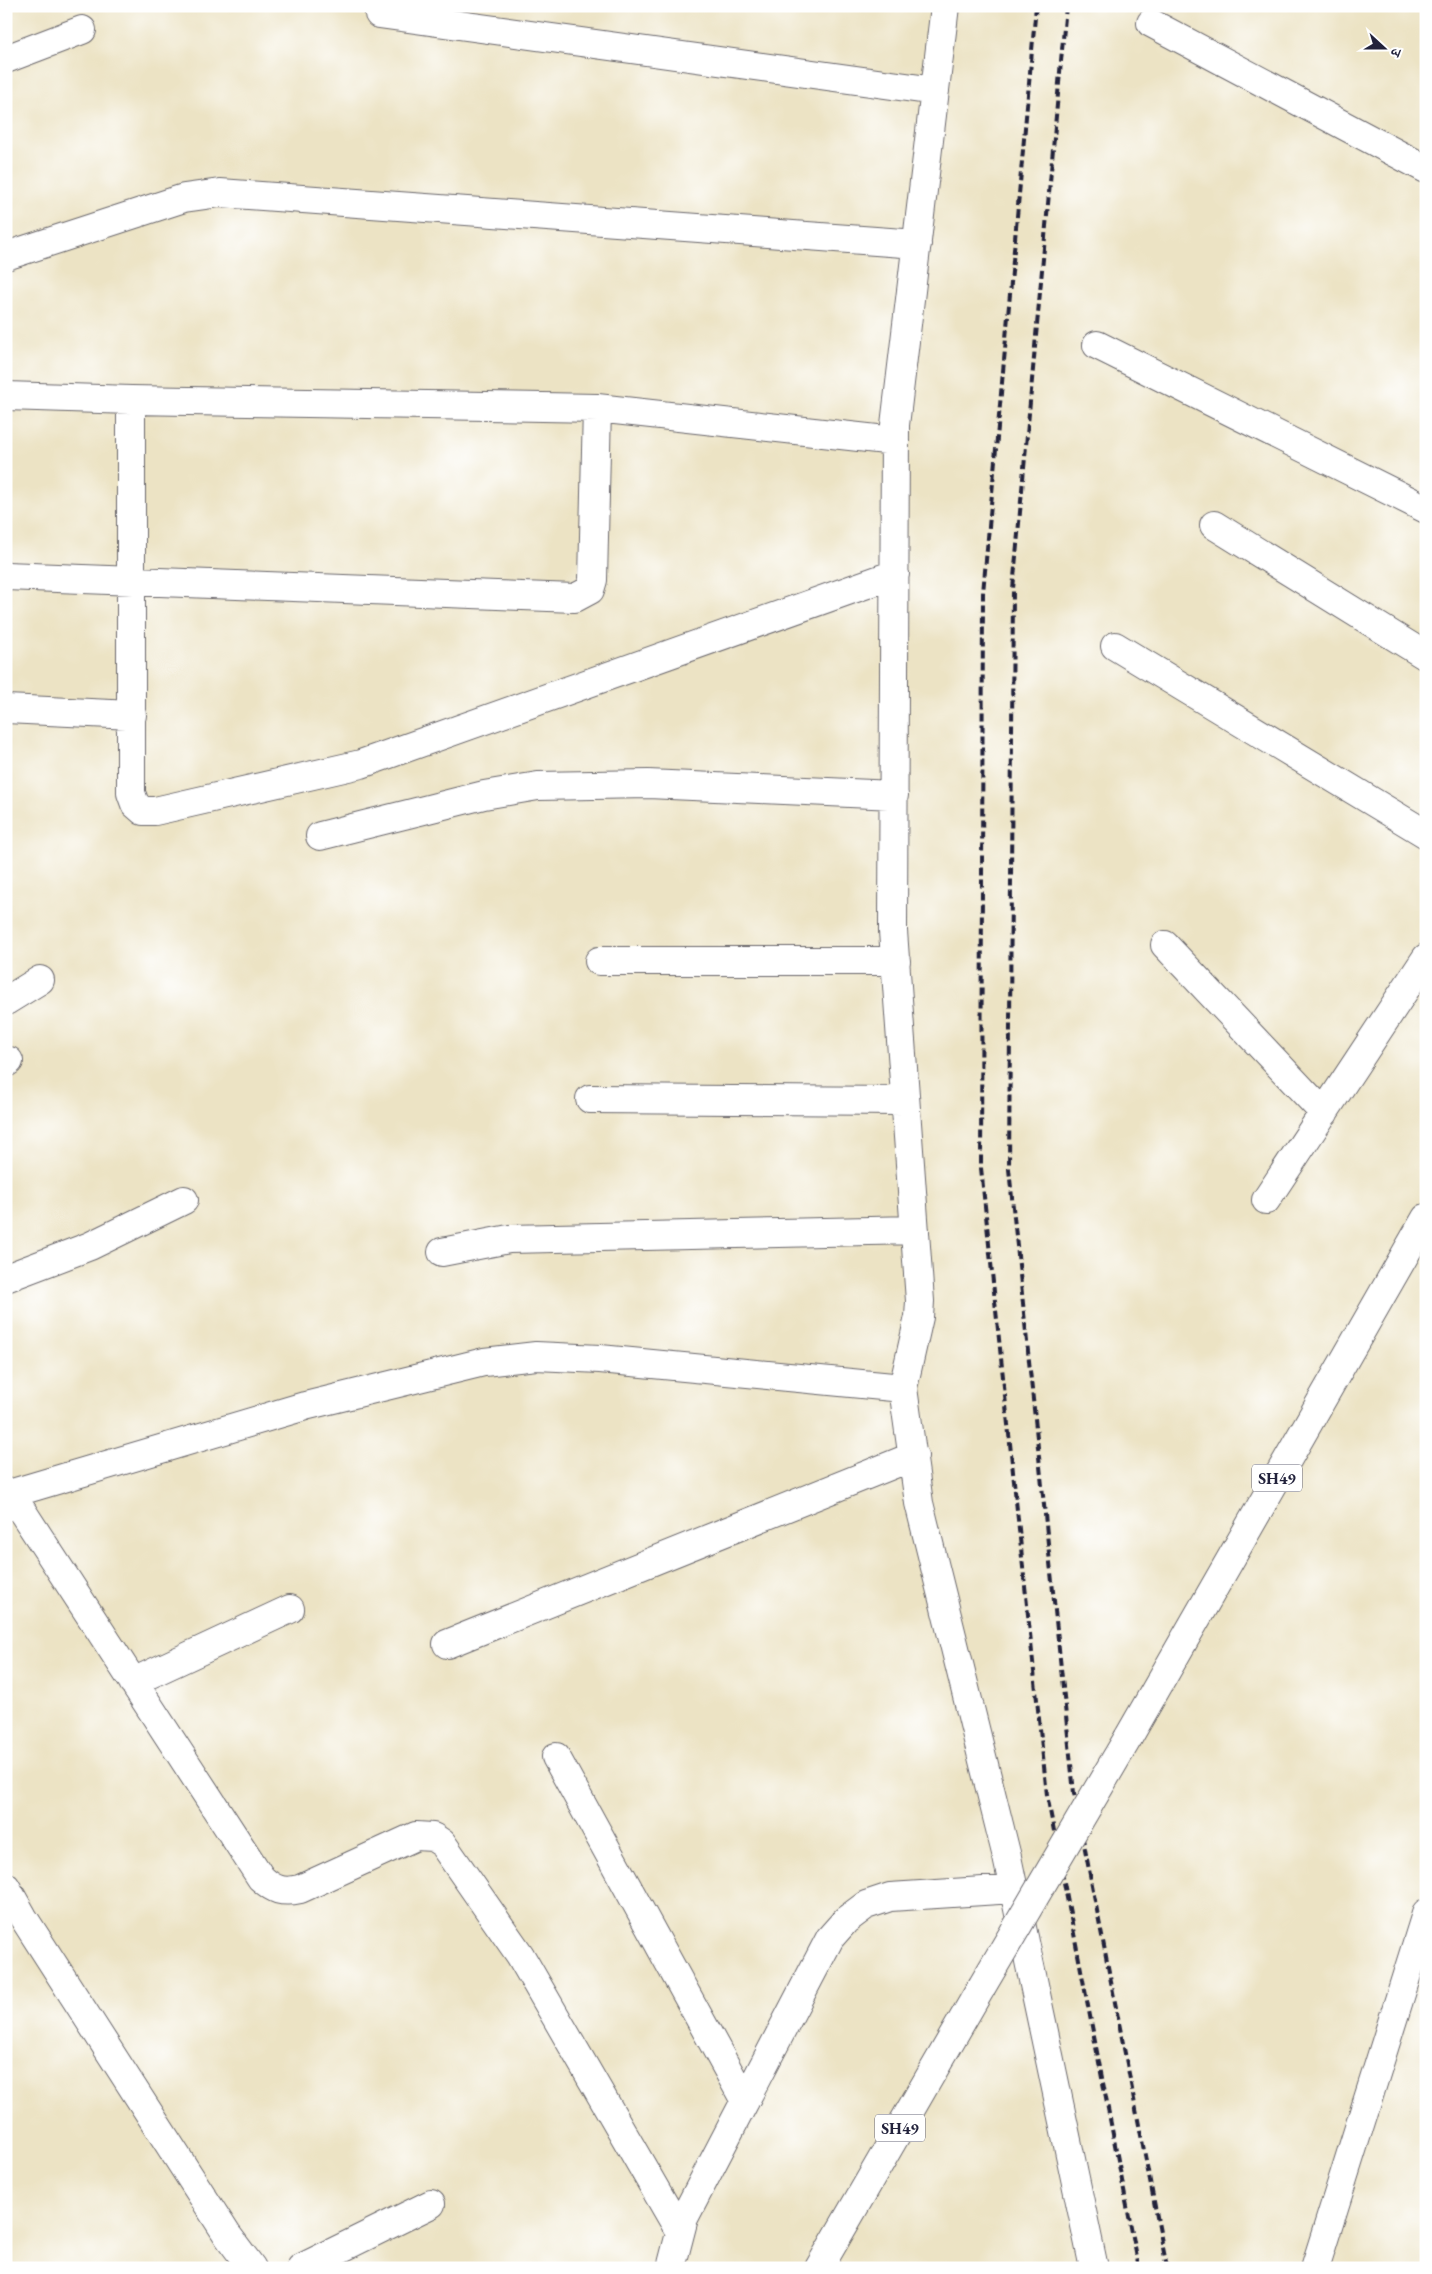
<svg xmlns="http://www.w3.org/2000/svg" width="1432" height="2274" font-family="'EB Garamond','Noto Serif Devanagari',serif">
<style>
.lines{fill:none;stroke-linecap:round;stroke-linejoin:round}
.minor-casing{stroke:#69666b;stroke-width:30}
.major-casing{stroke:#69666b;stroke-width:30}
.minor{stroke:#fff;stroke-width:28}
.major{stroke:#fff;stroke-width:28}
.rail{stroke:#22223b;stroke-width:4;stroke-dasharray:8 4;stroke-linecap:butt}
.major-bridge-casing{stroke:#69666b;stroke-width:30;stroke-linecap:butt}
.major-bridge{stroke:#fff;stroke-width:28}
.labels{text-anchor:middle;stroke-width:5;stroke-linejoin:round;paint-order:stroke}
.shield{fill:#fff;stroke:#646476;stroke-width:1}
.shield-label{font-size:16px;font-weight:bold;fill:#22223b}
</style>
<rect width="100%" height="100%" fill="#fff"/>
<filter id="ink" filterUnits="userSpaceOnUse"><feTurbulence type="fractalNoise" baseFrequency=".02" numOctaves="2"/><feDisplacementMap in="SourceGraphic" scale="10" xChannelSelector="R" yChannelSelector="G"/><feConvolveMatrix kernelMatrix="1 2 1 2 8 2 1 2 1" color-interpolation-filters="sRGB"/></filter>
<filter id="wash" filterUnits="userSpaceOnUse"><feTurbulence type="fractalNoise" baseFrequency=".0096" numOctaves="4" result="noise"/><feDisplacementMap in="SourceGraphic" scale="20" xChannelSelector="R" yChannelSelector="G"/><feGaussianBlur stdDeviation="1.12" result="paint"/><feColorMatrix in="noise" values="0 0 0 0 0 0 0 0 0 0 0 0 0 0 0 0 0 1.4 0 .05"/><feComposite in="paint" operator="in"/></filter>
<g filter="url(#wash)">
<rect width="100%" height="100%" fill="#ece3c4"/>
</g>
<g filter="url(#ink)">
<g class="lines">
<!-- minor casing -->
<g class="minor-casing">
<path id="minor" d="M945 6 895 425 893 931 920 1301 919 1317 903 1388 919 1503 1007 1857 1094 2268
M379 14 935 91
M1151 23 1426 169
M6 59 82 30
M6 256 184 198 220 193 917 244
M1097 345 1426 509
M6 396 131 400 597 408 895 441
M131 400V793L135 804 143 811H155L361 764 895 574
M1214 525 1426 656
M6 576 575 598 590 590 593 580 597 408
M1115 646 1426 834
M6 709 132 715
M320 836 484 795 538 786 648 784 894 795
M1165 945 1324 1113
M599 961H896
M6 1001 40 980
M6 1063 9 1061
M590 1099 905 1101
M1266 1200 1426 958
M442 1252 509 1239 915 1230
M6 1278 90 1246 184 1200
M6 1495 305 1406 484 1362 536 1356 600 1359 903 1388
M6 1500 22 1511 261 1878C274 1890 282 1893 300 1889L416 1836 433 1837 442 1843 520 1955 680 2232
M447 1644 914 1456
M133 1682 290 1609
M556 1757 745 2101
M6 1887 23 1917 228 2236 252 2268
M301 2268 431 2204
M671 2268 684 2218 830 1938 846 1920 866 1905 890 1897 1014 1889"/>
</g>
<!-- major casing -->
<g class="major-casing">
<path id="major" d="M1128 1738 1426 1218
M819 2268 981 1988
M1315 2268 1426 1914"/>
</g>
<!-- minor -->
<use href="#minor" class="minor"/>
<!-- major -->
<use href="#major" class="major"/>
<!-- rail -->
<path class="rail" d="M1036 6 983 593 981 1168 1047 1795 1139 2268
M1066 6 1013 589 1009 1169 1074 1793 1167 2268"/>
<!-- major-bridge casing -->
<g class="major-bridge-casing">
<path id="major-bridge" d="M981 1988 1128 1738"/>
</g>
<!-- major-bridge -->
<use href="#major-bridge" class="major-bridge"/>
</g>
</g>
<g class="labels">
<!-- shield labels -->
<g class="shield">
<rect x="1252" y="1464.5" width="50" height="27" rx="4"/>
<rect x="875" y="2114.5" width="50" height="27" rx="4"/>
</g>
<g class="shield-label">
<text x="1277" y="1484">SH49</text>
<text x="900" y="2134">SH49</text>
</g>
</g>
<!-- margin -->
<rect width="1432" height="2274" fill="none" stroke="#fff" stroke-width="25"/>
<!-- north arrow -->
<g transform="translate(1384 48) rotate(111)" stroke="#ffffff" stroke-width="4" paint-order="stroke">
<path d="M0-4L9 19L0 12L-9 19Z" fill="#22223b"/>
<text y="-8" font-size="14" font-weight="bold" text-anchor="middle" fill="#22223b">उ</text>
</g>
</svg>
